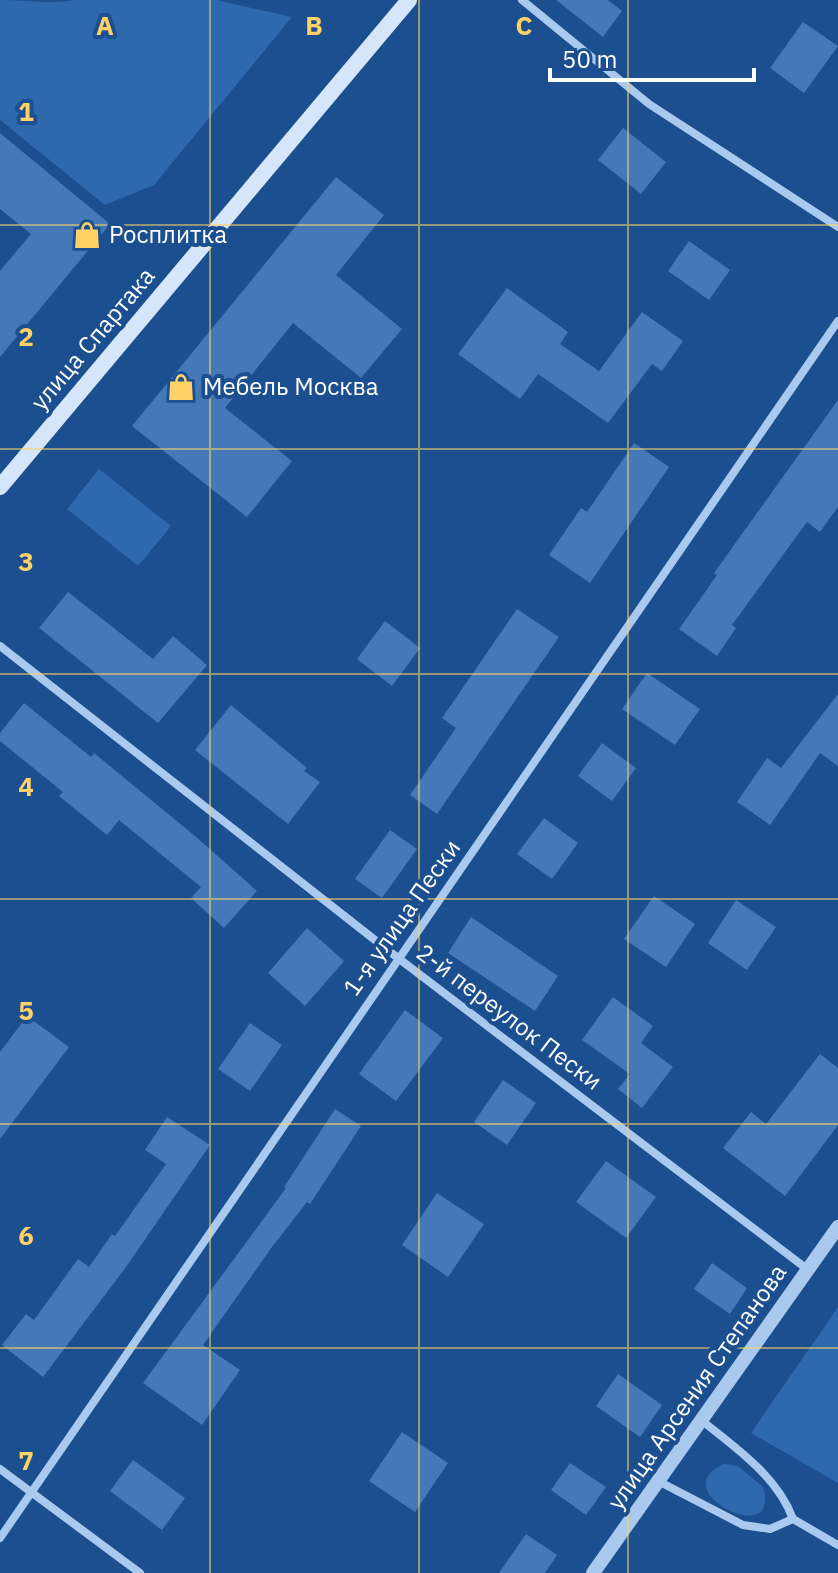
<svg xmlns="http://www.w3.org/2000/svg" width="838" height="1573" font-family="'IBM Plex Sans',sans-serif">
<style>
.green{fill:#2e69ad}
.building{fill:#4478b7}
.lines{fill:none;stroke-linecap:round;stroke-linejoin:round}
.minor{stroke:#a9c9ee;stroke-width:8}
.tertiary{stroke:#a9c9ee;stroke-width:14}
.secondary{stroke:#d6e6fa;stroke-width:16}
.grid{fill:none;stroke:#ffd166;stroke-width:2;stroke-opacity:0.55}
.labels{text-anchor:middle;stroke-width:8;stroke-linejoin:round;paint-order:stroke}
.poi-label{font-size:24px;fill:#fff;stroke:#1b4f8f;text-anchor:start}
.street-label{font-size:24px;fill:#fff;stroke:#1b4f8f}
.grid-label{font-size:26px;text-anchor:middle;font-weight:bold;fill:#ffd166;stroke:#1b4f8f;stroke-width:8;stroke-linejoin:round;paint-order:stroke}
</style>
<rect width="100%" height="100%" fill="#1b4f8f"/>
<!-- green -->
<path class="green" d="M0 0C26 0 50 5 74 0H216L292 17 154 185 105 205 0 120Z
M99 469 171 526 138 566 67 509Z
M838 1307V1483L751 1433Z
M724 1464 738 1466 763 1487C783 1551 661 1491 724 1464Z"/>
<!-- building -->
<path class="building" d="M556 0H608L622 11 603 37Z
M803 22 838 46 804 93 770 68Z
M623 128 666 162 641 194 598 160Z
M0 133 110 224 0 357V271L31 234 0 209Z
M336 177 384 215 336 275 402 329 361 378 293 323 225 408 292 461 247 517 132 426Z
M689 241 730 270 709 300 668 271Z
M507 288 568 332 560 344 599 371 642 312 683 341 662 371 652 364 608 423 538 374 520 399 458 354Z
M838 400V507L820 532 807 522 732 625 736 628 717 656 679 629 717 575 714 573Z
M634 443 669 467 590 583 549 555 581 508 587 512Z
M68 592 153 659 173 636 207 665 158 723 39 628Z
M517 609 559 637 437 814 410 795 456 728 442 718Z
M385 621 420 648 392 686 357 659Z
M647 673 700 709 675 745 622 709Z
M838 694V766L820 753 770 825 737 802 767 758 781 768Z
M24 703 91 757 94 753 195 836 257 891 224 928 191 898 201 887 119 820 107 835 59 796 63 792 0 741V733Z
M231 705 307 768 304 771 320 782 288 824 195 750Z
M602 743 636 768 612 801 578 776Z
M544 818 578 843 552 879 517 854Z
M390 830 417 849 382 898 355 879Z
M654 896 695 924 666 967 624 939Z
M736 900 776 927 747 970 708 943Z
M471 917 558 976 535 1011 448 953Z
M307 928 344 961 305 1006 268 973Z
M613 997 653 1026 641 1043 673 1067 642 1108 618 1089 630 1074 582 1040Z
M405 1010 443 1038 396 1101 359 1074Z
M27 1016 69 1047 0 1139V1052Z
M250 1023 282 1045 250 1091 218 1069Z
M820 1054 838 1068V1125L785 1196 723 1148 751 1112 766 1124Z
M503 1080 536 1103 507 1145 474 1122Z
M335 1109 361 1126 310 1204 307 1202 272 1247 203 1345 240 1370 202 1425 143 1383 286 1188 284 1187Z
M167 1117 210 1145 126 1267 43 1377 2 1345 26 1314 34 1320 78 1259 89 1267 112 1234 115 1236 166 1164 145 1150Z
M606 1161 656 1197 626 1238 576 1202Z
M437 1193 484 1224 448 1277 402 1245Z
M712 1263 747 1288 730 1314 694 1289Z
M618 1374 662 1405 640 1437 596 1406Z
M402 1432 448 1463 415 1512 369 1481Z
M133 1460 185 1498 162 1530 110 1491Z
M570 1463 606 1487 586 1515 551 1490Z
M526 1534 557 1555 545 1573H499Z"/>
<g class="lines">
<!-- minor -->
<path class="minor" d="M522 0 649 104 838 227
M0 646 398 958 807 1269
M701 1420C736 1448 777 1476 793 1519
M0 1469 140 1573
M658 1481 743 1525 770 1529 793 1519 838 1545
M0 1538 838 321"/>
<!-- tertiary -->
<path class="tertiary" d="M593 1573 838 1227"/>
<!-- secondary -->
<path class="secondary" d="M0 487 409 0"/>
</g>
<!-- grid -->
<path class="grid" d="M210 0V1573M419 0V1573M628 0V1573M0 225H838M0 449H838M0 674H838M0 899H838M0 1124H838M0 1348H838"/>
<!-- icons -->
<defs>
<g id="shop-bare" transform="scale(2.16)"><path d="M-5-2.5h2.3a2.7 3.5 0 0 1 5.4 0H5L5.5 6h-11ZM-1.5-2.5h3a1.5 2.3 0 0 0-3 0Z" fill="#ffd166" stroke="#1b4f8f" stroke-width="2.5" paint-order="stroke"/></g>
</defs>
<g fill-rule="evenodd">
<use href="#shop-bare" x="87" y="235"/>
<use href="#shop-bare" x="181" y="387"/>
</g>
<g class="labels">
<!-- poi labels -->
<g class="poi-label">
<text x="109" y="243">Росплитка</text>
<text x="203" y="395">Мебель Москва</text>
</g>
<!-- street labels -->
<g class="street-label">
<text transform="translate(93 339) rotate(-50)" y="8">улица Спартака</text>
<text transform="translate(402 918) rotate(-55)" y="8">1-я улица Пески</text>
<text transform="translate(509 1017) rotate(37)" y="8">2-й переулок Пески</text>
<text transform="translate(697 1387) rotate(-55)" y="8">улица Арсения Степанова</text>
</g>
</g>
<g class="grid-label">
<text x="105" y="35">A</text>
<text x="314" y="35">B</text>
<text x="524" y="35">C</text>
<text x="26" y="121">1</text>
<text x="26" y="346">2</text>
<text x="26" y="571">3</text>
<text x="26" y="796">4</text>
<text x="26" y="1020">5</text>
<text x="26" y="1245">6</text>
<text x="26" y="1470">7</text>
</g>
<!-- scale -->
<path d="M550 68v12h204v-12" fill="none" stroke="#ffffff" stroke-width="4"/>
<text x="562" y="68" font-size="24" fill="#ffffff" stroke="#1b4f8f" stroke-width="6" paint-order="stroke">50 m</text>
</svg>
